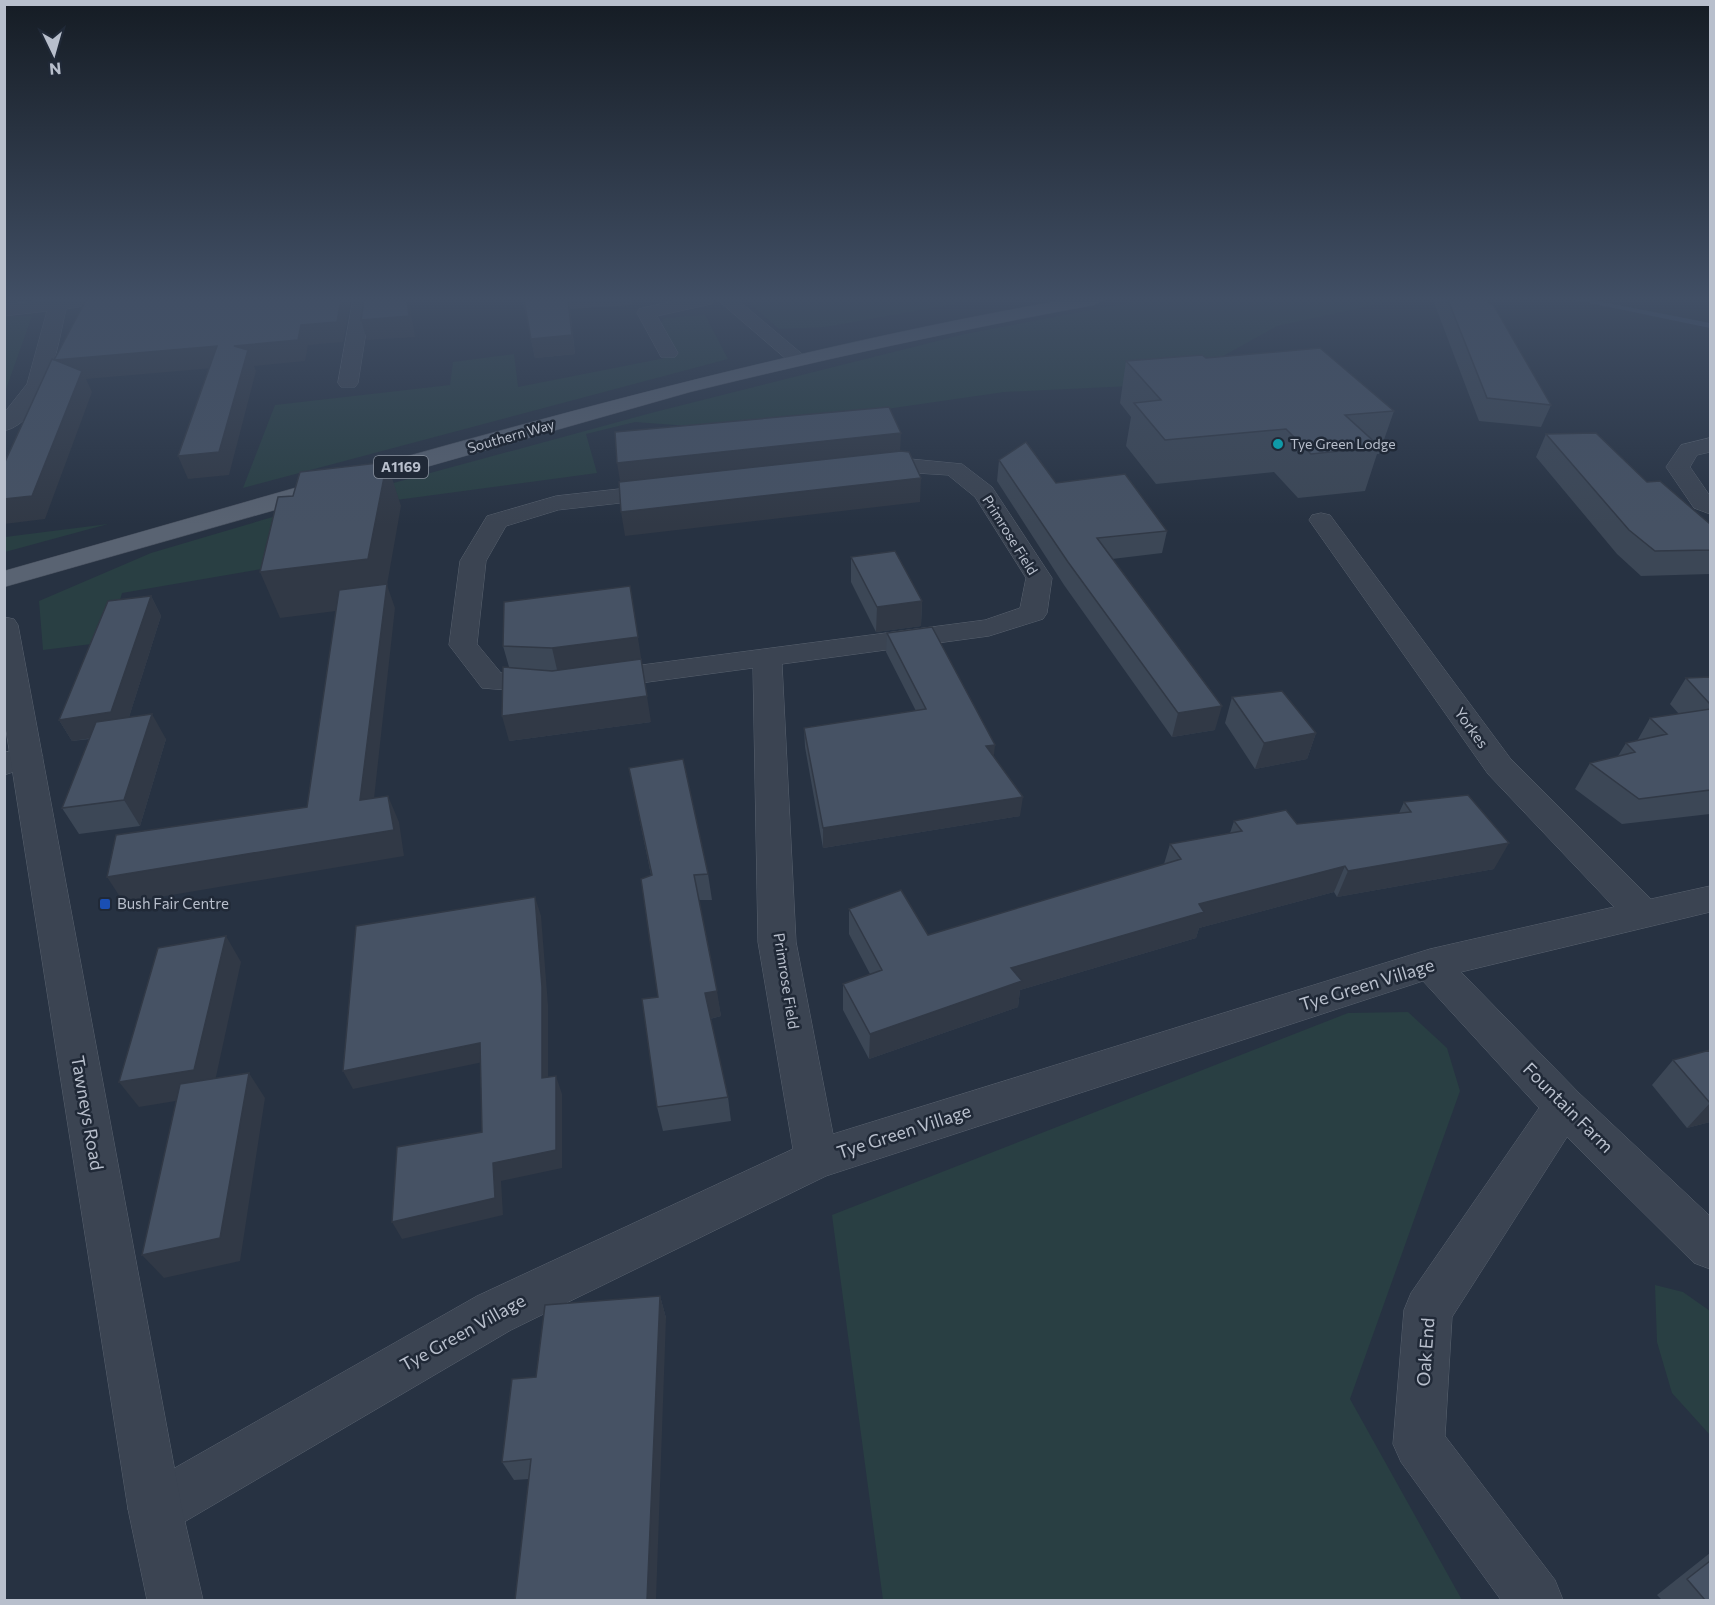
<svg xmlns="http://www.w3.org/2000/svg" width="1715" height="1605" font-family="Commissioner,sans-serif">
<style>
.green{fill:#293f43}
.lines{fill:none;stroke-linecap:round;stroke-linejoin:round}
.stream{fill:#3d4e6b;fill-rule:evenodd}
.minor-casing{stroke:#59626f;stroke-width:1}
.tertiary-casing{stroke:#59626f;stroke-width:1}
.primary-casing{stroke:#454d5b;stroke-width:1}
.minor{fill:#3b4452;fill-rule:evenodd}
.tertiary{fill:#3b4452;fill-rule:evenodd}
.primary{fill:#596372;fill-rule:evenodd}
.wall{fill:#3c4756}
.shaded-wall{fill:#313946}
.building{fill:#465264;stroke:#313946;stroke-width:1.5}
.culture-dot{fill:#0f9aa8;stroke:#202937;stroke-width:2}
.transit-dot{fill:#1a4fb4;stroke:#202937;stroke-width:2}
.labels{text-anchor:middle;stroke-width:5;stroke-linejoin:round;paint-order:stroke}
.far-street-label{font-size:14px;fill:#b8bfcc;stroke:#202937}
.far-poi-label{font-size:14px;fill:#b8bfcc;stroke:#202937;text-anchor:start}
.shield{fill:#202937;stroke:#8a929f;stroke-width:1.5}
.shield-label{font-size:14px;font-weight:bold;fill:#b8bfcc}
.street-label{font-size:15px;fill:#b8bfcc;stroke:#202937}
.poi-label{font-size:15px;fill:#b8bfcc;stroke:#202937;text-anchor:start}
.near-street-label{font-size:18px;fill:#b8bfcc;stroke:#202937}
</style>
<rect width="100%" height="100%" fill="#273242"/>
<!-- green -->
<path class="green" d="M746 300H977L825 327 779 329Z
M1144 300H1397L1277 326 1173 384 1004 392 742 430 635 422 586 434 597 473 329 509 279 566 122 593 108 642 43 650 39 601 151 553 320 503 651 413 965 334Z
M705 315 728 359 243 488 275 405 450 385 453 362 514 354 518 387 665 358C660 342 651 333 665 318Z
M5 316H32L5 392Z
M108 524 5 552V537Z
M1408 1012 1447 1048 1460 1091 1350 1399 1462 1600H883L832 1215 1348 1013Z
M1655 1285 1683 1292 1710 1311V1435L1672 1393 1657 1342Z"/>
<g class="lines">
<!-- stream -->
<path class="stream" d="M1575 300H1592L1710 323V328Z"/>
<!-- minor casing -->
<g class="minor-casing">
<path id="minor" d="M46 300H99L96 304 66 309C58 344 47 421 4 431V413L27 384 47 311 4 316V305Z
M353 300H371L358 383 355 387H341L338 383Z
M679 300H714L711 304 657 316 678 353 675 357H661L637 313 639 309Z
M718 300H738L808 359 805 363H791Z
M1710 438V452L1697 455 1690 467 1710 496V514L1694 508 1666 467 1681 445Z
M900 458 962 464 992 487 1052 578 1047 613 1043 619 989 636 782 664 796 942 833 1134 1430 949 1614 907 1488 774 1309 520 1312 515 1321 513 1330 515 1510 758 1651 899 1710 886V912L1461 972 1579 1093 1710 1216V1269L1694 1263 1567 1137 1452 1317 1445 1436 1555 1580 1563 1600H1501L1401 1462 1393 1444 1404 1310 1411 1293 1539 1108 1423 981 826 1176 511 1330 174 1528 155 1536 136 1528 128 1509 136 1490 477 1296 793 1149 758 942 753 668 558 694 482 688 449 645 460 561 487 516 556 496ZM900 472 948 475 975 497 1026 578 1020 608 985 620 558 676 501 673 477 644 486 561 506 526 558 510Z
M27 746 38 750 43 757 38 764 4 775V753Z"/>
</g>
<!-- tertiary casing -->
<g class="tertiary-casing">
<path id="tertiary" d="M4 617 14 619 18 625 182 1509 203 1600H147L128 1509 4 717Z"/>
</g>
<!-- primary casing -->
<g class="primary-casing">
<path id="primary" d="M1063 300H1103L1094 305C958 330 824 359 690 392L4 587V571C355 472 704 364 1063 300Z"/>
</g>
<!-- minor -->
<use href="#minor" class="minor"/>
<!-- tertiary -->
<use href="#tertiary" class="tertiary"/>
<!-- primary -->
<use href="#primary" class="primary"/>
</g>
<!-- wall -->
<path class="wall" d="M522 300H632V305L570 309 575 354 535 358 526 315Z
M1433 300H1485L1551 405 1541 427 1479 421Z
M1206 358 1394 411 1379 454H1377L1365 491 1298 498 1274 472 1156 484 1126 446 1131 417 1120 403 1126 361Z
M1546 434 1647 482 1710 524V574L1641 576 1617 554 1536 457Z
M999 460 1167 531 1162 553 1112 559 1215 730 1172 737 1064 585 997 481Z
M851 557 922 601 921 626 876 632 851 582Z
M151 596 161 616 129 717 166 739 140 826 79 834 62 808 90 739 72 741 59 720Z
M504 602 651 722 509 741V667L503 646Z
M887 633 994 757 1020 816 823 848 805 747 804 728 916 711 886 652Z
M1710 677V814L1622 824 1575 789 1590 763 1618 756 1626 743 1637 741 1650 718 1679 714 1670 704 1686 678Z
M1232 697 1316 733 1307 759 1255 769 1225 723Z
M629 768 708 874 712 900H699L721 1016 710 1019 728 1097 731 1121 663 1131 657 1107 658 997 651 875Z
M1404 802 1494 869 1337 897 1334 892 1199 928 1196 938 1020 990 1018 1007 869 1059 843 1010V984L870 974 849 934V909L928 935 1164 864 1170 844 1230 833 1234 821 1297 824 1399 813Z
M1710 1050V1122L1687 1128 1652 1085 1673 1060Z
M660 1296 666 1318 529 1479 514 1480 502 1462 536 1377Z
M1710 1553V1600H1662L1657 1595Z"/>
<!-- shaded-wall -->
<path class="shaded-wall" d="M341 300H351L343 342 308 345 305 361 254 366 256 371 229 475 188 479 178 456 234 346 301 325Z
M407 300H409L415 337 367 340 361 320Z
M568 300 575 354 535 358 531 339Z
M217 346 225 367 86 379 92 392 45 519 4 524V499L55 360Z
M901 433 900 456 621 487 617 463Z
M387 462 401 506 387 585 395 608 371 826 360 800 384 605 280 618 260 572Z
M921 478 920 502 625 536 621 512Z
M630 586 651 722 509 741 502 716 558 674 552 648Z
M151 596 161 616 124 733 72 741 59 720Z
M922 601 921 626 876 632 877 607Z
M1222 706 1215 730 1172 737 1178 713Z
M152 714 166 739 140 826 124 800Z
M1316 733 1307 759 1255 769 1264 743Z
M995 745 993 764 986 746Z
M388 796 399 822 404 856 124 903 107 877Z
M1023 797 1020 816 823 848V828Z
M1509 843 1494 869 1337 897 1348 871Z
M1345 866 1334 892 1199 928 1196 938 1020 990 1018 1007 869 1059 870 1034 1011 968 1199 904Z
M535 897 541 916 548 1005V1097L542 1078Z
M226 936 241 962 212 1095 139 1107 119 1082Z
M717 991 721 1016 709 1019 705 993Z
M480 1043 488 1061 353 1089 343 1071Z
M249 1073 265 1098 240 1261 164 1278 142 1255Z
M556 1076 562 1094V1168L501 1181 503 1215 402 1239 392 1222 493 1163Z
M1710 1103V1122L1687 1128Z
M660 1296 666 1318 656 1600H647Z"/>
<!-- building -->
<path class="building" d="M86 300H341L337 322 301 325 298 340 234 346 248 350 219 452 178 456 217 346 55 360 82 371 32 496 4 499V464L52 359 54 360Z
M364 300H407L409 316 361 320Z
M524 300H568L572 335 531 339Z
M1448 300H1485L1494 306 1551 405 1487 398Z
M1320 348 1394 411 1345 415 1380 447 1311 454 1286 429 1165 440 1134 403 1161 400 1126 361 1202 355 1206 358Z
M889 407 901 433 617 463 615 432Z
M1596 433 1647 482 1660 481 1710 524V550L1655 551 1629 530 1546 434Z
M1026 442 1056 483 1125 474 1167 531 1097 538 1222 706 1178 713 1068 562 999 460Z
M901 451 909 452 921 478 621 512 619 482Z
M387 462 368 559 260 572 278 497 293 496 300 472Z
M895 551 922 601 877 607 851 557Z
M387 584 360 800 388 796 394 830 107 877 116 835 307 807 339 590Z
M630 586 638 637 552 648 503 646 504 602Z
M151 596 111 712 59 720 108 601Z
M932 627 995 745 986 746 1023 797 823 828 804 728 926 709 887 633Z
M641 659 647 696 502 716 503 667 552 671Z
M1710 677V704L1686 678Z
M1282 691 1316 733 1264 743 1232 697Z
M1710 709V790L1639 799 1590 763 1635 752 1626 743 1667 734 1650 718Z
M152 714 124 800 62 808 96 722Z
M683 759 708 874 694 875 717 991 705 993 728 1097 657 1107 642 999 658 997 641 879 652 875 629 768Z
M1468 795 1509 843 1348 871 1345 866 1199 904 1204 912 1011 968 1022 981 870 1034 843 984 882 970 849 909 901 890 928 935 1181 859 1170 844 1242 831 1234 821 1286 810 1297 824 1411 812 1404 802Z
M535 897 542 987V1078L556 1076V1150L493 1163 495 1198 392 1222 397 1147 482 1132 480 1043 343 1071 356 926Z
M226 936 194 1070 119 1082 158 948Z
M1710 1050V1103L1673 1060Z
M249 1073 220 1238 142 1255 180 1084Z
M660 1296 647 1600H515L531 1459 502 1462 512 1379 536 1377 545 1305Z
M1710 1561V1600H1705L1687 1579Z"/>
<!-- sky -->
<linearGradient id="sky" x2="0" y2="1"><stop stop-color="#151c24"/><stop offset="0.57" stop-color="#414f65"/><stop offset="1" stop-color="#414f65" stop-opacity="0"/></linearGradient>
<rect width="1715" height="525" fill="url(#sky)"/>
<!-- markers -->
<circle class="culture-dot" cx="1278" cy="444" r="6"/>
<rect class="transit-dot" x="99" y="898" width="12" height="12" rx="3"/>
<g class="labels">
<!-- far-street labels -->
<g class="far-street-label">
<text transform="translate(511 436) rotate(-16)" y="5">Southern Way</text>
<text transform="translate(1010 535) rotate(58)" y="5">Primrose Field</text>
</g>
<!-- far-poi labels -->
<g class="far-poi-label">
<text x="1290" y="449">Tye Green Lodge</text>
</g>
<!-- shield labels -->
<rect class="shield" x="374" y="456" width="54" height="22" rx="4.5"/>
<g class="shield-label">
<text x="401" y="472">A1169</text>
</g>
<!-- street labels -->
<g class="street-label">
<text transform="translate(1471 728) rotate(54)" y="5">Yorkes</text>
<text transform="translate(786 981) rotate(81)" y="5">Primrose Field</text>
</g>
<!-- poi labels -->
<g class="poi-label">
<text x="117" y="909">Bush Fair Centre</text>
</g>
<!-- near-street labels -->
<g class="near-street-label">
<text transform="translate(1367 985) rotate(-17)" y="6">Tye Green Village</text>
<text transform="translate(1568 1108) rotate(45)" y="6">Fountain Farm</text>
<text transform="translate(87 1113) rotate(80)" y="6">Tawneys Road</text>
<text transform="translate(904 1132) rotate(-18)" y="6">Tye Green Village</text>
<text transform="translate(463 1333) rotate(-29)" y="6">Tye Green Village</text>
<text transform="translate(1426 1352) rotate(-86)" y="6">Oak End</text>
</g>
</g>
<!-- border -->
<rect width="1715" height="1605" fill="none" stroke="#b8bfcc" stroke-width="12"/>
<!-- north arrow -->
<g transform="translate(54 54) rotate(175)" stroke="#202937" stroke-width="4.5" paint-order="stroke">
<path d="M0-4.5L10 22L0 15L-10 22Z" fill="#b8bfcc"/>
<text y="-9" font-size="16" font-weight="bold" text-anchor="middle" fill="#b8bfcc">N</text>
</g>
</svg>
